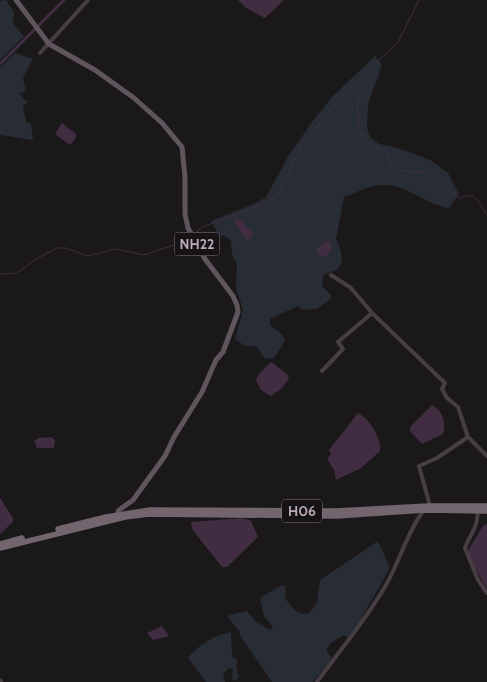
<svg xmlns="http://www.w3.org/2000/svg" width="487" height="682" font-family="Cabin,sans-serif">
<style>
.green{fill:#282c34}
.water{fill:#412d41}
.lines{fill:none;stroke-linecap:round;stroke-linejoin:round}
.stream{stroke:#412d41;stroke-width:1}
.canal{stroke:#412d41;stroke-width:3}
.minor{stroke:#463e43;stroke-width:4}
.major{stroke:#60555c;stroke-width:5}
.highway{stroke:#72656e;stroke-width:5.5}
.labels{text-anchor:middle;stroke-width:5;stroke-linejoin:round;paint-order:stroke}
.shield{fill:#161315;stroke:#8a7d87;stroke-width:1}
.shield-label{font-size:14px;font-weight:bold;fill:#bcaab8}
</style>
<rect width="100%" height="100%" fill="#1b181a"/>
<!-- green -->
<path class="green" d="M6 0 14 12 13 23 24 36 0 60V1Z
M15 53 33 59 23 78 26 91 19 94 28 102 23 106 26 122 31 124 33 140 0 135V68Z
M375 56 382 65 368 104 367 129 371 138 379 144 398 148 430 160 448 173 459 194 449 208C424 204 407 184 382 185 368 185 357 193 344 197L336 239 341 251 342 262 337 270 323 275 322 286 331 295V299L316 309 303 310 298 306 270 319V325L282 334 285 341 274 358 265 359 256 346H245L235 339 243 310 236 288 237 264 232 254 231 241 225 236 219 235 211 221 254 204 266 197 289 155 312 122 333 96Z
M378 541 390 568 354 631 348 638 344 635 331 643 326 650 332 658 313 682H272L239 634 240 632 227 616 247 611 256 622 270 630 273 627 264 616 260 598 282 585 286 587 285 598C293 608 296 616 309 613L317 603 320 580Z
M231 632 232 656 238 661 236 668 239 677 236 681 232 680 233 668H229L223 674 225 682H206L188 658C201 643 212 636 231 632Z"/>
<!-- water -->
<path class="water" d="M238 0H284L265 18 246 8Z
M62 123 76 134 75 139 70 145 55 134Z
M240 219 254 235 247 242 233 220Z
M328 240 331 244V251L327 256 322 257 317 253V248Z
M271 362 287 374 289 378 282 388 271 396 261 390 256 380 258 375Z
M432 405C442 410 447 423 443 434L422 444 410 431V427Z
M358 413C369 418 382 439 380 451L361 468 336 480 334 470 327 459 331 454 329 450Z
M51 437 55 440 54 448H37L34 441 39 438Z
M0 498 13 518V522L0 534Z
M243 518 251 521 258 537 227 567H222L192 529 191 522Z
M487 524V589L472 563 468 550 483 526Z
M162 626 169 636 153 640 147 633Z"/>
<g class="lines">
<!-- stream -->
<path class="stream" d="M369 77 371 82 364 89 357 105 359 129 366 142 386 152C390 157 388 162 392 167 398 173 418 171 427 172L459 198C480 191 475 201 487 215
M195 234 202 227 256 207 278 195 301 146 344 94 398 42 419 0
M0 274 16 273 38 258 57 248H66L88 256 116 249 144 255 180 243 190 237"/>
<!-- canal -->
<path class="canal" d="M0 64 64 0"/>
<!-- minor -->
<path class="minor" d="M40 53 88 0
M331 275 351 288 372 313 445 383 442 389 447 398 458 407 468 437 487 456
M322 371 343 349 338 342 372 313
M430 506 419 466 437 458 468 437
M477 511C480 524 469 536 465 548L478 580 487 593
M0 680 1 682
M317 682C340 650 366 620 386 585 400 561 407 532 424 510"/>
<!-- major -->
<path class="major" d="M16 0 49 44 95 70 134 98 162 123 182 147 185 177V214L188 228 205 259 233 296 237 305 238 312 223 352 216 360 202 392 174 437 165 456 133 500 119 510 116 517"/>
<!-- highway -->
<path class="highway" d="M58 529 106 517 150 510 336 511 428 506H487
M0 544 22 538
M0 548 125 517 149 514 337 516 424 510 487 511"/>
</g>
<g class="labels">
<!-- shield labels -->
<g class="shield">
<rect x="174.5" y="232.5" width="45" height="23" rx="4"/>
<rect x="282" y="499.5" width="40" height="23" rx="4"/>
</g>
<g class="shield-label">
<text x="197" y="249">NH22</text>
<text x="302" y="516">H06</text>
</g>
</g>
</svg>
